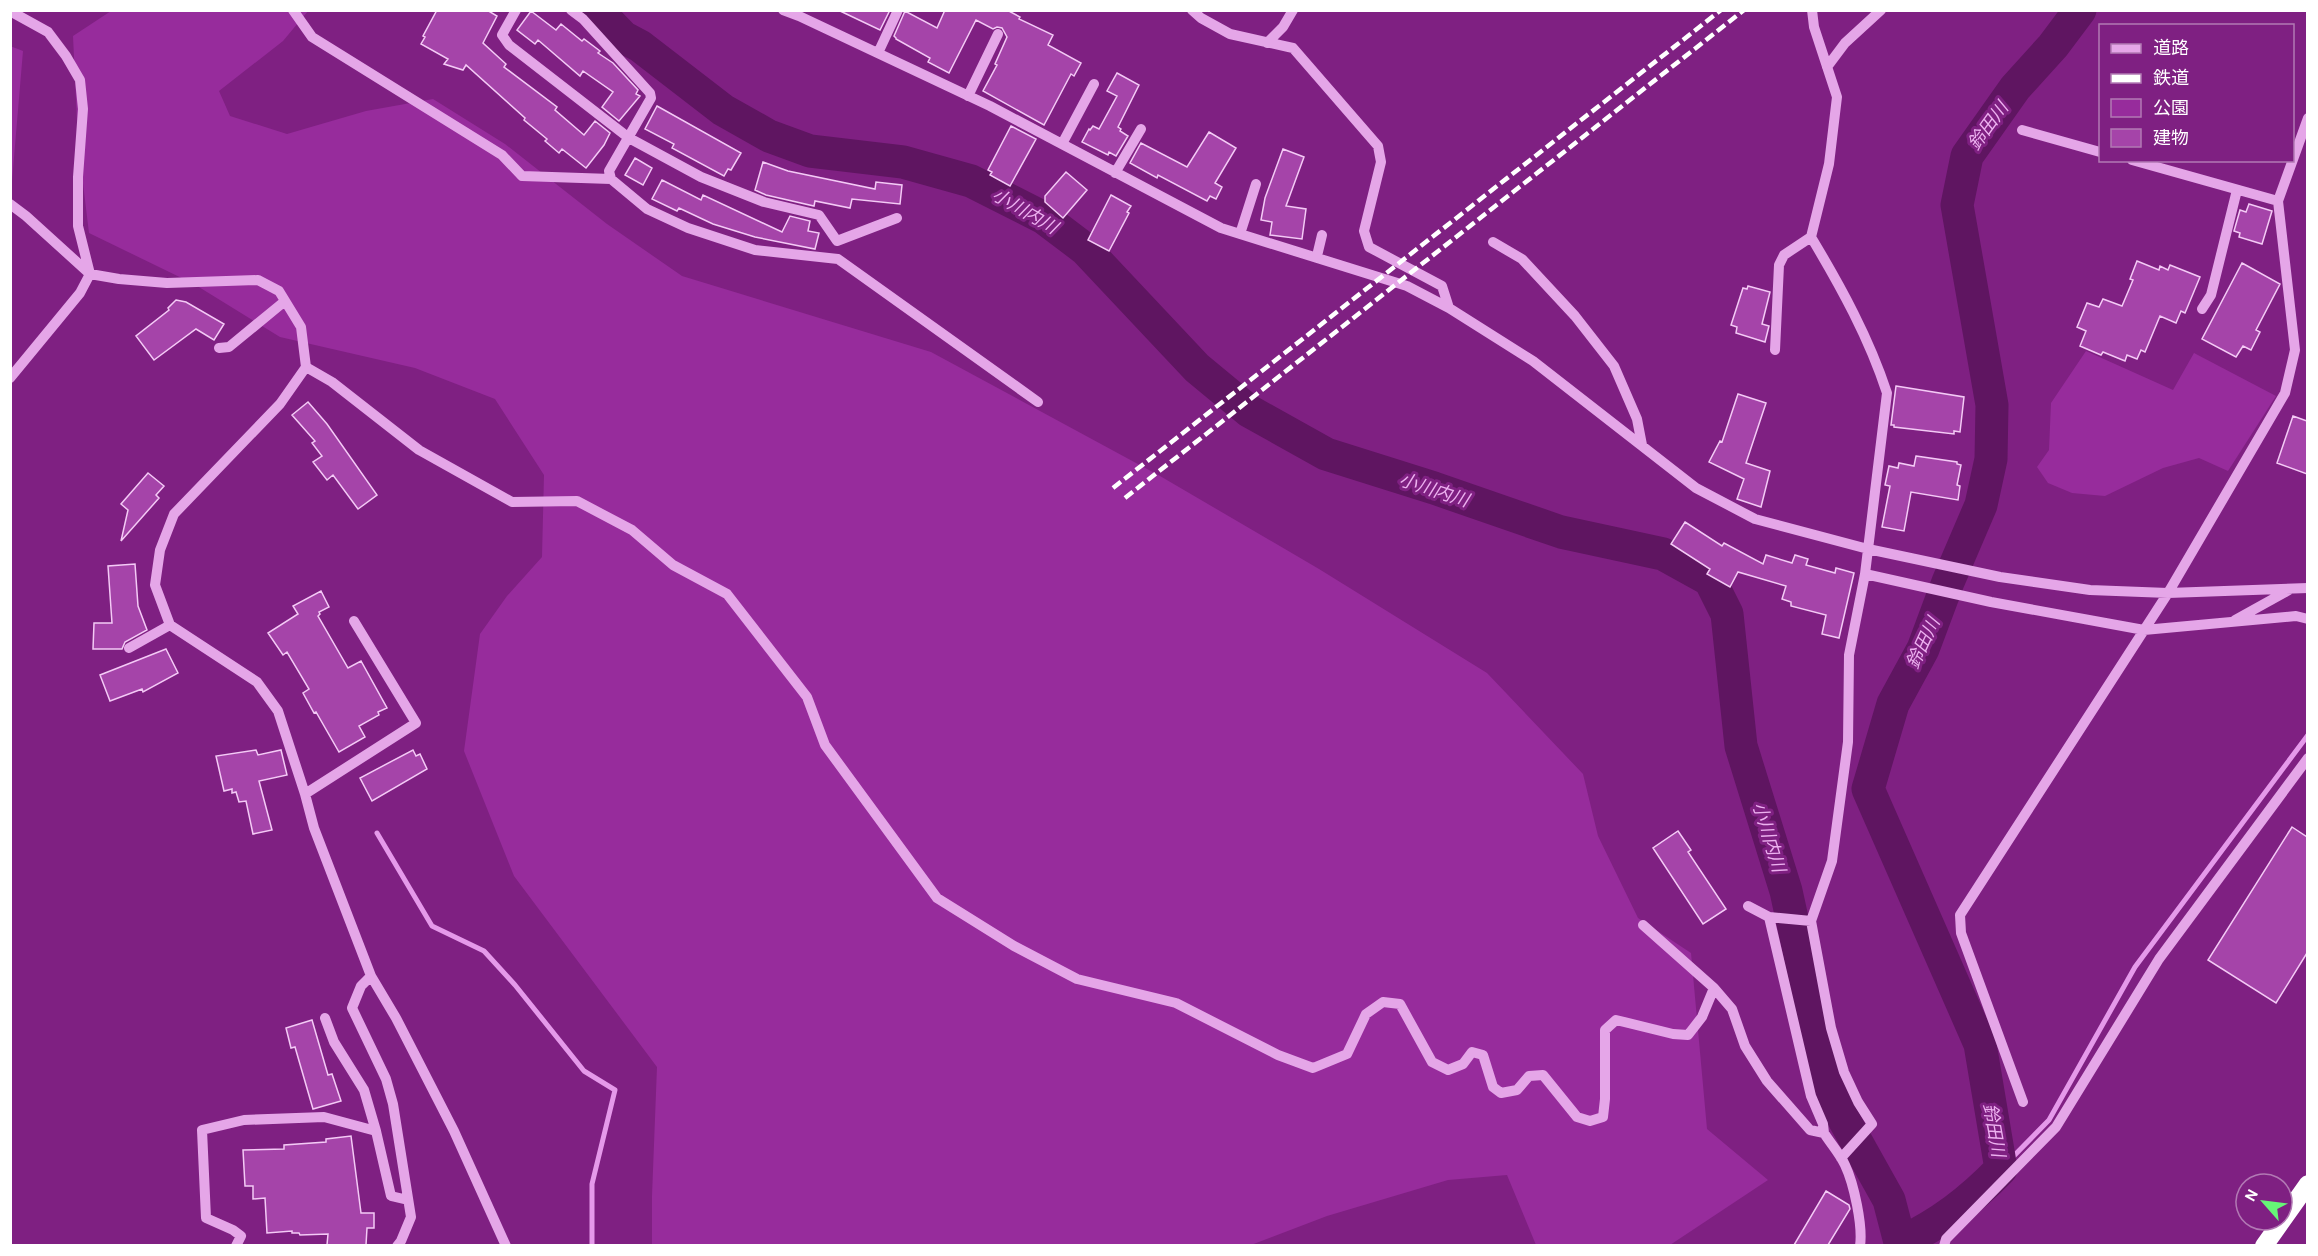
<svg xmlns="http://www.w3.org/2000/svg" width="2318" height="1256" font-family="Karla,'Noto Sans JP',sans-serif">
<style>
.green{fill:#972c9c}
.lines{fill:none;stroke-linecap:round;stroke-linejoin:round}
.stream{stroke:#e599ea;stroke-width:5}
.river{stroke:#5f1561;stroke-width:33}
.building{fill:#a544a9;stroke:#f4caf6;stroke-width:1.5}
.minor{stroke:#e5a6e8;stroke-width:10}
.highway{stroke:#fff;stroke-width:18}
.rail{stroke:#fff;stroke-width:4.5;stroke-dasharray:10 4.5;stroke-linecap:butt}
.labels{text-anchor:middle;stroke-width:6;stroke-linejoin:round;paint-order:stroke}
.water-label{font-size:18px;font-style:italic;fill:#edb1f0;stroke:#7f2082}
</style>
<rect width="100%" height="100%" fill="#7f2082"/>
<!-- green -->
<path class="green" d="M111 11H308L283 41 219 91 230 116 287 134 366 111 433 99 505 144 607 224 682 276 931 352 1160 476 1319 569 1487 673 1583 774 1598 836 1638 918 1691 953 1707 1129 1768 1180 1670 1245H1536L1507 1175 1448 1180 1327 1216 1251 1245H652V1196L657 1067 514 876 464 751 480 634 507 596 542 557 544 475 495 399 415 368 280 337 194 284 89 233 78 142 73 36Z
M10 46 23 51 12 181 10 180Z
M2086 351 2173 390 2194 353 2276 396 2228 471 2199 458 2163 468 2105 496 2072 493 2048 483 2037 467 2049 450 2051 403Z"/>
<g class="lines">
<!-- stream -->
<path class="stream" d="M377 833 432 926 484 951 515 985 584 1071 615 1090 592 1184V1246
M2001 1169 2049 1120 2135 967 2308 735"/>
<!-- river -->
<path class="river" d="M597 10 623 37 640 46 723 110 769 136 810 151 903 162 971 181 1044 218 1085 249 1197 368 1249 411 1326 454 1434 488 1561 532 1663 554 1710 580 1727 614 1741 746 1786 891 1825 1070 1837 1107 1889 1200 1901 1246
M1900 1243C1941 1223 1970 1201 2001 1169L1980 1044 1868 789 1893 704 1923 649 1948 582 1981 505 1991 459 1992 405 1957 205 1967 156 2015 88 2053 46 2080 10"/>
</g>
<!-- building -->
<path class="building" d="M437 10H487L497 16 483 43 506 64 504 67 557 107 555 110 584 135 595 121 610 133 604 145 586 168 562 149 559 153 545 141 547 139 524 120 525 118 466 65 463 70 444 64 448 59 421 44 425 37 423 36Z
M838 10H890L880 30Z
M945 10H1007L1020 17 1019 19 1053 35 1048 45 1081 63 1074 76 1071 74 1044 125 983 91 997 65 995 64 1007 37 1002 28 997 27 993 29 976 20 949 73 928 62 930 58 896 39V38L894 36 905 11 937 28Z
M531 11 556 30 561 24 582 41 584 39 600 51 598 53 613 63 638 90 636 94 640 96 619 121 602 107 613 92 583 71 580 76 538 40 535 44 517 30Z
M1117 73 1139 85 1118 127 1121 129 1120 131 1128 136 1116 156 1109 152 1108 155 1082 142 1089 129 1090 130 1093 126 1099 129 1117 96 1107 91Z
M657 106 741 153 731 170 728 169 724 176 672 148 674 144 645 129Z
M1011 126 1036 139 1010 186 990 175 992 172 988 170Z
M1209 132 1236 148 1215 183 1222 187 1216 199 1210 196 1207 201 1158 175 1157 178 1130 163 1141 143 1187 167Z
M1283 149 1304 157 1286 206 1306 209 1302 239 1270 235 1272 222 1261 220 1265 198Z
M635 158 652 168 643 185 625 175Z
M763 162 788 171 875 189 876 182 902 185 900 204 852 199 850 208 815 201 814 206 766 195 755 190Z
M1066 172 1087 190 1063 218 1045 202V196Z
M662 180 701 200 703 195 782 232 790 216 810 221 808 231 819 233 815 249 755 237 713 224 679 208 677 211 652 199Z
M1111 195 1131 206 1127 212 1129 213 1109 251 1088 240Z
M2249 204 2272 211 2262 244 2239 237 2240 233 2234 231 2240 210 2246 212Z
M2137 261 2159 270 2160 266 2168 270 2170 265 2200 277 2185 313 2181 311 2176 323 2160 316 2145 352 2141 350 2137 359 2127 355 2125 361 2103 352 2101 355 2080 346 2086 331 2077 327 2087 303 2099 307 2103 299 2122 306 2133 280 2130 279Z
M2242 263 2280 284 2256 330 2260 332 2251 350 2243 346 2236 357 2202 339Z
M1748 286 1770 292 1762 324 1769 326 1765 342 1736 333 1737 327 1731 325 1743 288 1747 289Z
M176 300 186 302 224 324 214 340 196 329 154 360 136 336 169 310 168 308Z
M1896 386 1964 397 1960 432 1954 431V434L1894 427V425H1891Z
M1738 394 1766 403 1746 463 1770 471 1761 507 1737 499 1744 479 1709 462 1720 441 1722 442Z
M308 402 327 424 377 495 358 509 333 475 327 480 313 462 322 456 312 443 315 441 292 415Z
M2293 416 2307 421V474L2277 463Z
M1916 456 1957 462V464L1961 465 1957 485 1960 486 1958 500 1911 492 1904 531 1882 527 1890 486 1885 485 1889 466 1898 468 1899 463 1914 466Z
M148 473 164 486 156 495 159 498 121 541 128 510 121 504Z
M1685 522 1722 546 1724 543 1763 564 1766 555 1792 563 1795 555 1808 559 1806 565 1835 573 1836 568 1854 573 1839 638 1822 634 1826 615 1791 606V602L1782 599 1786 586 1738 572 1730 587 1707 574 1710 569 1671 544Z
M135 564 138 606 147 630 125 642 122 649H93L94 623H112L108 566Z
M321 591 329 607 319 612 320 614 318 616 348 668 361 661 387 708 378 712 379 715 359 726 365 737 339 752 316 712 314 713 303 693 309 689 287 652 283 655 268 633 298 614 293 606Z
M166 649 178 673 143 692 142 689 110 701 100 675Z
M256 750 258 755 281 750 287 775 259 781 272 830 253 834 246 801 239 802 236 792 232 793V789L224 791 216 756Z
M413 750 416 756 420 754 427 769 372 801 360 778Z
M2292 827 2307 837V953L2276 1003 2208 960Z
M1678 831 1691 850 1688 852 1726 909 1703 924 1653 848Z
M312 1020 328 1075 332 1074 341 1101 313 1109 295 1047 291 1048 286 1028Z
M351 1136 361 1213H374V1228H367L366 1245H327L328 1234 300 1235 299 1233H292V1231L267 1233 265 1198 253 1199V1186H245L243 1150 284 1149V1145L326 1142V1139Z
M1826 1191 1849 1205 1850 1209 1828 1245H1794Z"/>
<g class="lines">
<!-- minor -->
<path class="minor" d="M293 10 312 37 502 155 522 176 611 179
M516 10 502 35 509 45 629 138 701 177 764 202 819 215 837 241 897 218
M571 10 583 19 650 93 651 98 609 171 611 179 647 209 688 228 755 250 838 259 1038 402
M783 10 799 16 990 106 1221 228 1407 286 1449 308 1533 361 1696 488 1755 519 1868 549 2000 577 2090 590 2168 593 2308 588
M1192 10 1201 18 1230 34 1293 48 1378 146 1381 162 1364 231 1369 247 1442 286 1449 308
M1812 10 1814 27 1837 97 1829 164 1811 237C1841 287 1869 338 1887 393L1865 574 1849 655 1848 742 1832 861 1811 921 1831 1028 1844 1072 1858 1102 1872 1124 1841 1158
M10 11 48 32 66 56 80 80 83 109 78 177V226L90 274 80 293 10 378
M1267 43 1283 27 1293 10
M878 53 898 10
M1827 67 1845 43 1881 10
M968 96 998 34
M2022 130 2100 152
M1062 144 1094 84
M2132 160 2278 201
M1115 173 1141 129
M10 204 26 216 90 274 119 279 167 283 258 280 279 291 301 327 306 367 280 404 174 514 160 550 155 585 170 625 257 682 278 711 305 794 314 828 371 976 396 1018 454 1131 506 1246
M1240 234 1256 184
M1493 242 1522 259 1575 316 1614 366 1637 419 1642 445
M1317 256 1322 235
M2202 309 2211 295 2237 190
M219 348 229 347 285 301
M1775 350 1779 265 1784 255 1811 237
M306 367 332 382 419 450 512 502 577 501 632 530 673 565 727 594 807 697 825 745 937 898 1014 946 1077 979 1176 1003 1278 1055 1313 1068 1347 1054 1366 1014 1383 1002 1400 1004 1432 1062 1448 1070 1463 1064 1472 1052 1483 1055 1493 1087 1501 1093 1517 1090 1529 1076 1543 1075 1577 1117 1590 1121 1603 1117 1605 1099V1030L1616 1020 1673 1034 1688 1035 1702 1017 1714 988 1732 1009 1745 1046 1767 1081 1810 1130 1824 1133C1831 1144 1840 1154 1845 1165 1854 1184 1863 1226 1860 1246
M1865 574 1991 602 2144 630 2296 616 2308 619
M2235 620 2289 590
M129 648 170 625
M305 794 416 723 354 621
M1748 906 1769 917 1811 921
M1769 917 1811 1096 1823 1124 1824 1133
M1643 925 1714 988
M371 976 361 986 352 1008 386 1079 393 1104 411 1217 401 1241 397 1246
M325 1018 334 1042 364 1090 376 1131
M2023 1102 1961 933 1960 915 2168 593 2285 393 2295 350 2278 201 2308 118
M236 1246 241 1236 233 1230 206 1218 202 1130 244 1120 324 1117 376 1131 391 1196 408 1200
M1944 1246 1946 1239 2056 1127 2159 959 2308 758"/>
<!-- highway -->
<path class="highway" d="M2264 1246 2308 1184"/>
<!-- rail -->
<path class="rail" d="M1113 488 1721 10
M1125 498 1744 10"/>
</g>
<g class="labels">
<!-- water labels -->
<g class="water-label">
<text transform="translate(1988 126) rotate(-54)" y="6">鈴田川</text>
<text transform="translate(1025 211) rotate(30)" y="6">小川内川</text>
<text transform="translate(1434 490) rotate(18)" y="6">小川内川</text>
<text transform="translate(1923 643) rotate(-65)" y="6">鈴田川</text>
<text transform="translate(1769 837) rotate(73)" y="6">小川内川</text>
<text transform="translate(1994 1130) rotate(80)" y="6">鈴田川</text>
</g>
</g>
<!-- border -->
<rect width="2318" height="1256" fill="none" stroke="#ffffff" stroke-width="24"/>
<!-- legend -->
<rect x="2099" y="24" width="195" height="138" fill="#7f2082" stroke="#b279b4" stroke-width="1.5"/>
<rect x="2111" y="44" width="30" height="9" fill="#e5a6e8" stroke="#b279b4" stroke-width="1.5"/>
<text x="2153" y="54" font-size="18" fill="#ffffff">道路</text>
<rect x="2111" y="74" width="30" height="9" fill="#ffffff" stroke="#b279b4" stroke-width="1.5"/>
<text x="2153" y="84" font-size="18" fill="#ffffff">鉄道</text>
<rect x="2111" y="99" width="30" height="18" fill="#972c9c" stroke="#b279b4" stroke-width="1.5"/>
<text x="2153" y="114" font-size="18" fill="#ffffff">公園</text>
<rect x="2111" y="129" width="30" height="18" fill="#a544a9" stroke="#b279b4" stroke-width="1.5"/>
<text x="2153" y="144" font-size="18" fill="#ffffff">建物</text>
<!-- north arrow -->
<g transform="translate(2264 1202) rotate(298)"><circle r="28" fill="#7f2082" stroke="#b279b4" stroke-width="1.5"/>
<path d="M0-4.5L10 22L0 15L-10 22Z" fill="#66f677"/>
<text y="-9" font-size="16" font-weight="bold" text-anchor="middle" fill="#ffffff">N</text>
</g>
</svg>
